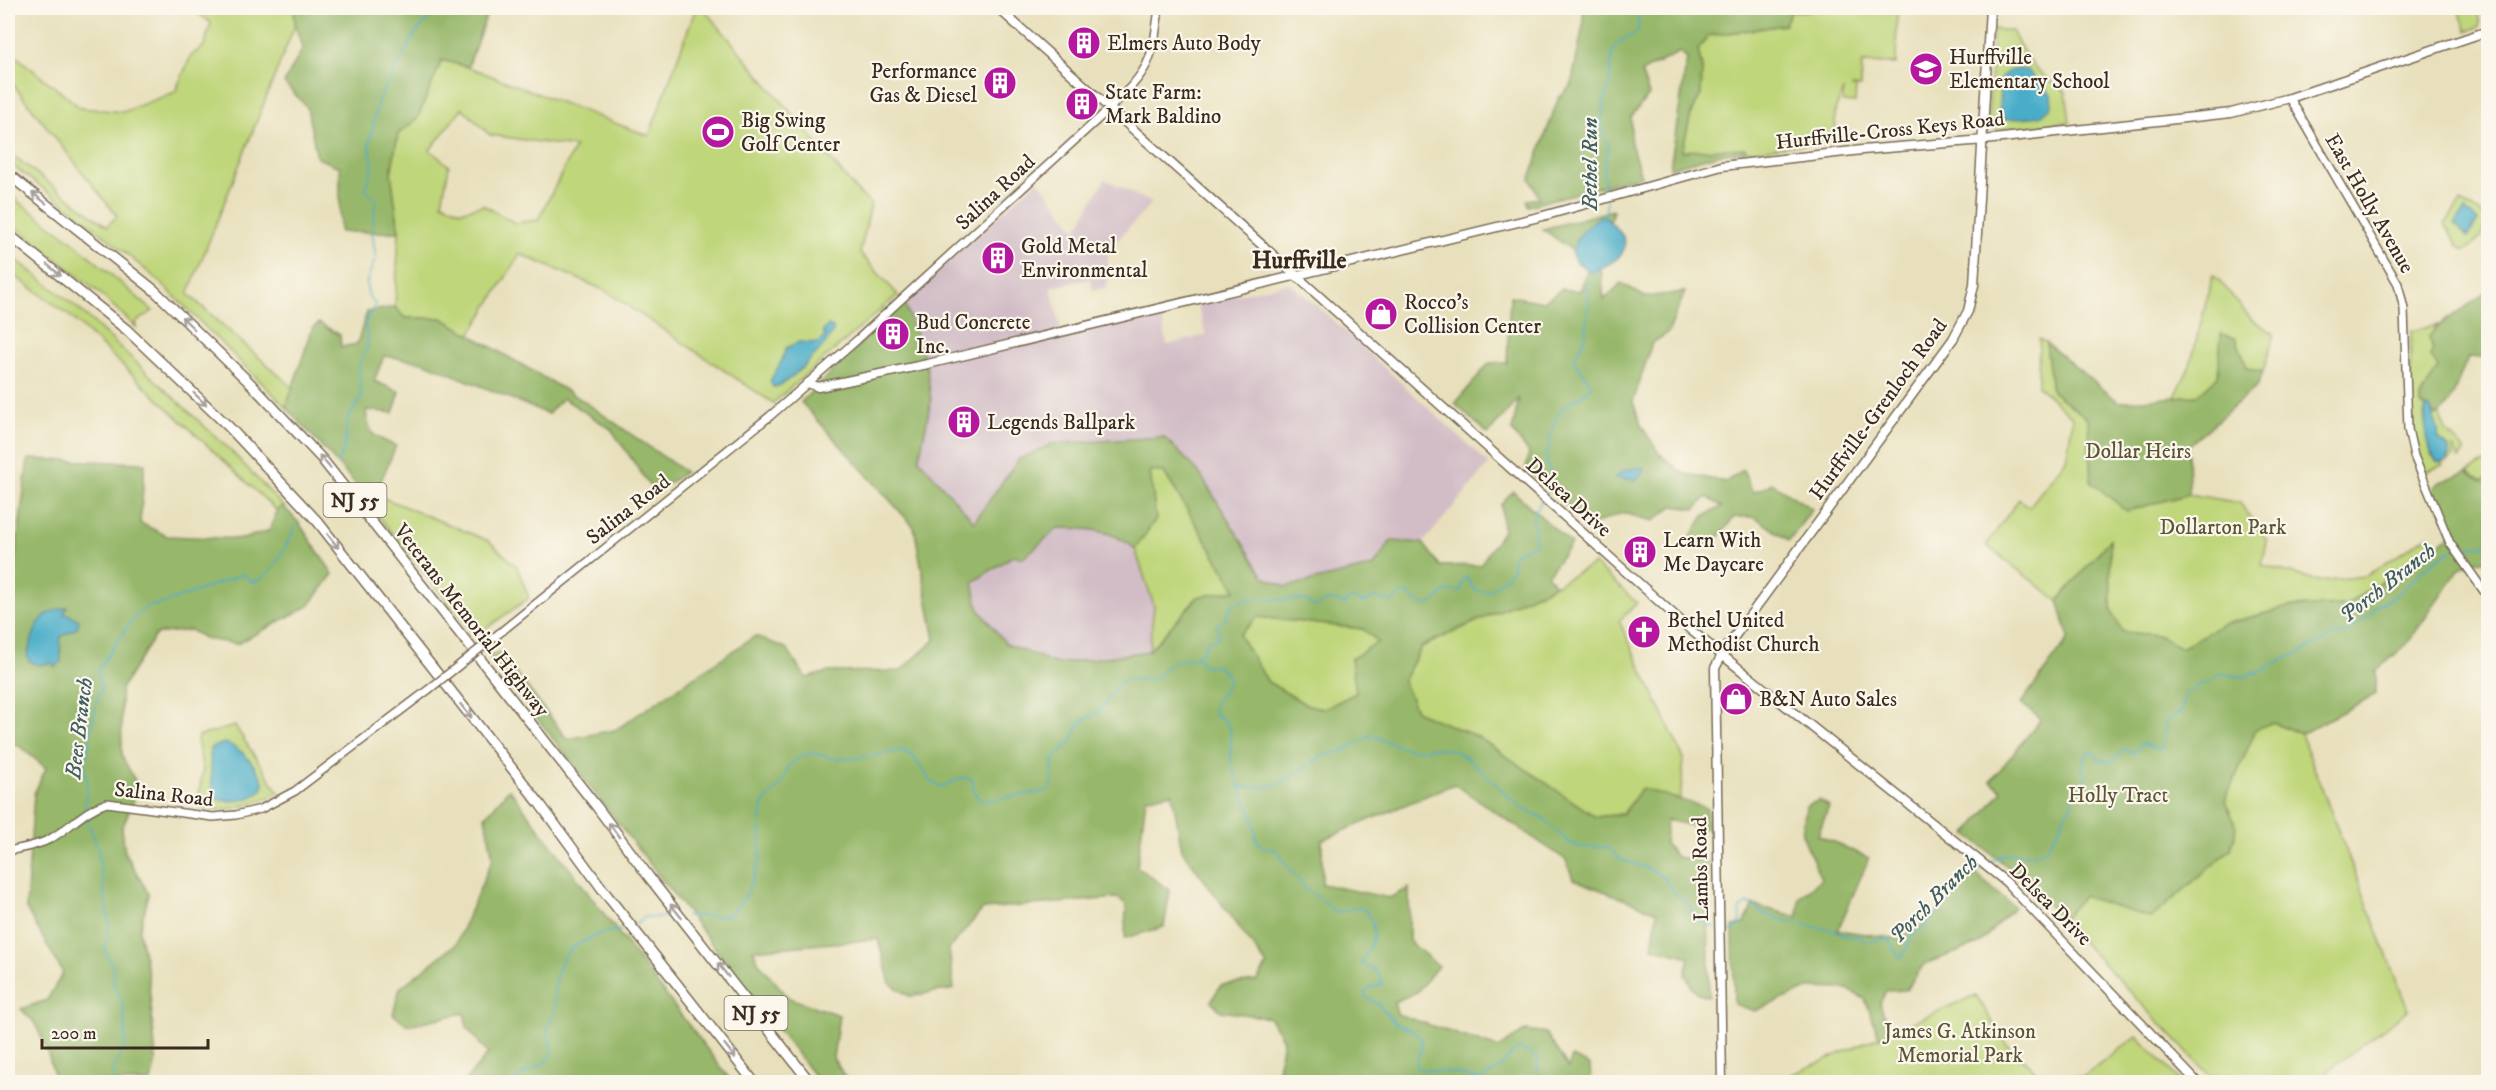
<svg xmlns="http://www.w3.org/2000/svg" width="2496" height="1090" font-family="'IM FELL DW Pica',serif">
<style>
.industrial{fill:#d2bdc6}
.green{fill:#bfd67a;stroke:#7d804c;stroke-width:1.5;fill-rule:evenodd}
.forest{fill:#97b76a;stroke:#697044;stroke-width:1.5;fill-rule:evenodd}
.water{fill:#49adc9;stroke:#426c74;stroke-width:1.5}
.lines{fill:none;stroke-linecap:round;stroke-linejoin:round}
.stream{stroke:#49adc9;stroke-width:1.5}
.minor-casing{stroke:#786a55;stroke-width:10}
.major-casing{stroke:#786a55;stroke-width:11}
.highway-casing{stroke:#786a55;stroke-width:12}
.minor{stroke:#fff;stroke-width:7}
.major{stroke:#fff;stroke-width:8}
.highway{stroke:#fff;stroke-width:9}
.minor-bridge-casing{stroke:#786a55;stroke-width:10;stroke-linecap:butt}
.minor-bridge{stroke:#fff;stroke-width:7}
.oneway{stroke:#a79f9a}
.labels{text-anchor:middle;stroke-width:4.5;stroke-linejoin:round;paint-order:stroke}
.shield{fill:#fbf7ec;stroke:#75685c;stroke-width:1.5}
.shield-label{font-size:20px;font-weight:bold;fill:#3b2a1e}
.poi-label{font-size:21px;fill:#3b2a1e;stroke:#fbf7ec;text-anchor:start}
.street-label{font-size:21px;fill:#3b2a1e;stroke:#fbf7ec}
.park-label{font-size:21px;fill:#5c5535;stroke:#fbf7ec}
.water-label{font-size:22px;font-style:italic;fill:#415e62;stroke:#fbf7ec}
.quarter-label{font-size:24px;font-weight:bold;fill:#3b2a1e;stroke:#fbf7ec}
</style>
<rect width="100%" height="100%" fill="#fbf7ec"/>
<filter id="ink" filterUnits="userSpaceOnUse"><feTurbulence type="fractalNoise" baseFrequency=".0167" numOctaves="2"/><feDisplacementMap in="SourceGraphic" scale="12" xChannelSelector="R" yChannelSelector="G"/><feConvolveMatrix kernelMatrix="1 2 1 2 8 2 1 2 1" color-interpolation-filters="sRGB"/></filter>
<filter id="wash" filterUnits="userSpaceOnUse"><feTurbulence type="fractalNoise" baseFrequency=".008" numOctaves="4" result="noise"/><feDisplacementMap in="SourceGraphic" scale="24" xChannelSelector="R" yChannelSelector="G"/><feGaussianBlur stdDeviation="1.35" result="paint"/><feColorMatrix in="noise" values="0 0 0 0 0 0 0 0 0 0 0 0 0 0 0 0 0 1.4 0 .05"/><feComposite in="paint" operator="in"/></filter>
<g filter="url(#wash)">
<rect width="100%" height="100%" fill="#e8e0bc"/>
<!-- industrial -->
<path class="industrial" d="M1105 179 1152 203 1109 249 1106 288 1093 290 1090 279 1051 287 1063 337 1161 312 1167 345 1206 335 1197 304 1289 283 1320 308 1489 464 1423 543 1391 541 1375 566 1286 587 1264 577 1198 471 1164 437 1052 444 1019 459 975 522 919 459 931 401 904 301 1038 180 1076 230Z
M1058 528H1094L1126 541 1135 549 1154 606 1149 651 1057 664 1006 644 978 608 973 582 1014 554 1023 558Z"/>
<!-- green -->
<path class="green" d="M191 8H294L295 25 188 294 293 388 286 407 159 281 87 221 8 162V152L107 226 117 216 8 78V50L81 108 123 112 175 92 191 56 204 46 211 23Z
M696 8H703L857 191 871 204 860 253 898 295 773 403 604 290 520 254 470 335 442 318H405L395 307 399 232 391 173 398 134 417 119 442 60 468 67 649 136ZM462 108 490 135 575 147 538 220 515 223 483 205 461 211 442 203 449 166 430 150Z
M1897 8 1896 64 1862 63 1861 87H1851H1856L1855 103 1843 102V90L1835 111 1836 141 1746 151V148L1682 151 1691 114 1701 94 1702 68 1698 50 1708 36 1784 25 1791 11Z
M2458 8H2476L2480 23 2479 27 2467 31Z
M1993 29 2012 31C2027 61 2038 74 2066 92L2070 122 1995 130 1991 128 1988 123Z
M8 194 71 240 153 311 135 323 136 327 96 290 8 221Z
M2461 202 2488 218C2488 230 2475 247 2464 250L2459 247 2445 224Z
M8 253 80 310 229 449 283 506 277 511 69 315 8 271Z
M2213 275 2219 280 2251 319 2274 334 2263 372 2247 368 2236 338 2218 377 2198 395 2175 397 2190 365Z
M2438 325 2429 337 2438 367 2421 398 2422 404 2426 407 2424 415 2431 455 2443 465 2426 472C2406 451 2411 361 2411 331Z
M2039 339 2046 343 2052 391 2088 419 2091 482 2127 511 2189 494 2240 503 2267 541 2262 565 2319 581 2366 576 2429 535 2437 545 2346 605 2289 607 2221 625 2181 648 2158 635 2123 632 2111 611 2110 539 2058 601 1986 545 2019 499 2029 507 2066 460 2073 418 2038 386Z
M2432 413 2440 415 2446 431 2465 450 2459 459 2453 447V457L2448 461 2449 448 2438 437Z
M2488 461V477L2482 481 2467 472Z
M1150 471 1164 472 1237 590 1198 597 1149 651 1154 606 1135 549 1155 519Z
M376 495 489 541 517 567 529 598 475 636 374 511Z
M1594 564 1637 603 1619 621 1684 759 1680 801 1642 789 1623 814 1596 817 1478 737 1417 712 1403 681 1422 647 1555 585Z
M1258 617 1363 629 1378 642 1356 693 1324 709 1305 704 1268 682 1239 635Z
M2273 722 2301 734 2408 1010 2335 1065 2317 1082H2216L2062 920 2083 896 2151 918 2231 849 2237 827 2225 801 2256 729Z
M235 726 279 793C255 804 226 814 199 808L197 803 203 770 197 740 199 736Z
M1976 995 2006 1044 2037 1072 2083 1077 2137 1036 2181 1082H1774Z"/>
<!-- forest -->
<path class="forest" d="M294 8H489L468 67 442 60 417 119 398 134 391 173 399 232H340V167L317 158 307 107 284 83 303 48 295 25Z
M1582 8H1884L1792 11 1784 25 1708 36 1698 50 1702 68 1701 94 1691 114 1682 151 1745 148 1746 151 1725 153 1670 168 1687 59 1680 52 1641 72 1649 95 1631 117V144L1641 176 1528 206 1527 200 1539 198 1530 179 1558 99 1571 86 1584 21Z
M1613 210 1610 223 1624 242 1601 268 1604 300 1621 283 1645 297 1685 292 1668 333 1652 343 1633 402 1641 425 1658 452 1682 473 1726 482 1743 470 1753 493 1772 483 1812 509 1789 541 1755 517H1734L1712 546 1697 547 1688 542 1704 516 1722 507 1707 497 1695 509 1673 506 1654 521 1622 513 1590 526 1526 469 1529 453 1512 431 1519 398 1488 434 1455 404 1489 363H1507L1510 296 1543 302 1562 289 1580 291 1588 269 1573 251 1543 229Z
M2488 290V349L2481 358 2469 357C2457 375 2456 405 2436 416L2421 404V398L2438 367 2430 356 2433 349 2429 337C2444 317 2470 307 2488 290Z
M904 301 926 363 931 401 919 459 974 522 1019 459 1052 444 1164 437 1198 471 1264 577 1286 587 1374 566 1391 541 1423 543 1440 566 1480 565 1503 531 1501 504 1513 491 1571 544 1547 575 1555 585 1422 646 1403 681 1417 712 1478 737 1596 817 1623 814 1642 788 1707 808V829L1667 820 1665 843 1676 857 1708 861 1709 997 1696 993 1685 975 1689 957 1652 947 1657 912 1573 879 1566 860 1454 784 1322 840V884L1389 898 1409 888V941L1438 966 1417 992 1394 1002 1397 1014 1498 1048 1526 1030 1546 1033 1568 1068 1572 1057 1590 1065 1591 1082H1262L1278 1070 1283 1040 1270 1018 1221 1011 1211 1001 1221 985 1257 981 1267 965 1182 850 1172 793 1146 798 1137 867 1170 890 1164 927 1125 938 1126 904 1117 898 983 909 949 949 954 989 909 996 890 983 878 939 753 950 759 963 789 998 839 1015 833 1058 848 1082H819L488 655 500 652 567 739 615 730 755 636 786 648 806 678 828 672 900 671 935 640 914 527 801 402ZM1150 471 1164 472 1236 590 1198 597 1149 651 1057 664 1006 644 978 608 973 582 1014 555 1023 558 1058 528C1086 528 1113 529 1135 549L1156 519ZM1258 617 1363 629 1378 642 1351 659 1356 693 1324 709 1305 704 1268 682 1239 635Z
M395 307 405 318H442L582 400 685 472 655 493 611 429 563 398 548 414 423 362 384 356 374 381 400 392 393 413 366 410C368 436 374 436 396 446L372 502 286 407 312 329 319 323 340 335 341 347 357 344 367 312Z
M2221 334 2236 338 2247 368 2263 372 2258 385 2188 446 2189 494 2127 511 2091 482 2088 419 2052 391 2046 343 2119 402 2198 395 2218 377Z
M28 459 145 463 140 523 167 536 243 539 270 530 277 511 283 506 299 523 333 574 309 606 237 644 206 639 190 630 156 634 121 689 122 756 139 788 122 828 125 853 149 894 139 931 148 974 156 1059 151 1082H56L47 1050 35 1023 21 1009 47 1000 63 973 26 908 34 794 46 768 18 745 8 744V614Z
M2467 472 2482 481 2488 477V561L2476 560 2460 568 2407 644 2376 671V694L2301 734 2273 722 2256 729 2225 801 2237 827 2231 849 2151 918 2083 896 2062 920 2024 880 1967 834 2002 791 1991 781 2041 719 2021 703 2069 638 2058 601 2110 539 2111 611 2123 632 2158 635 2181 648 2221 625 2289 607 2346 605 2452 535 2434 494V487L2439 482Z
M509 789 732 1082H733H464L488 1054 467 1027 464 1013 408 1025 393 1014 400 988 456 944 493 858 485 817Z
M1819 800 1829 806 1818 835 1869 858 1838 930 1899 939 1932 918 1972 871 2014 907 1979 944 1924 964 1906 990 1886 991 1880 1003 1890 1033 1879 1037 1865 999 1847 989 1810 988 1755 1011 1734 1004 1733 926 1744 924 1753 905 1798 917 1799 898 1821 879 1802 834 1806 806Z"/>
<!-- water -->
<path class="water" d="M2019 69 2027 70 2051 94 2052 106 2041 116 2003 120 1999 105 2001 77 2009 71Z
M2465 210 2478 221 2467 237 2455 224Z
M1600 216 1605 217C1610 222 1618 229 1622 235 1634 255 1605 267 1591 272L1575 261C1567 243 1587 226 1600 216Z
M828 326 833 328V332C826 345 787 387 773 387L770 381 782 360 786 348 799 342 819 343 825 336 823 330Z
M2426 407 2430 409C2434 417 2440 431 2438 437L2449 448V456L2445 462H2438C2428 456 2423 419 2426 407Z
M1643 467 1645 469 1639 477 1634 480 1615 478C1623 468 1632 469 1643 467Z
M67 607 64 613 78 619 79 622 77 628 62 636 60 640 61 662 55 667 52 663 39 665 29 661C26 654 28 653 30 647 36 623 41 612 67 607Z
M224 743C241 746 261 770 264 786 256 802 229 803 214 798 212 792 209 755 211 748Z"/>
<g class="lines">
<!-- stream -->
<path class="stream" d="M1606 196 1603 173 1608 148 1601 126 1605 98 1609 88 1612 54 1618 42 1634 35 1638 30V8
M1605 216 1607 200
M337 464 344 449 348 418 361 398 359 366 368 345 365 322 376 305C360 291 368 274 376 259L372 231 376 199 365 190 373 165 369 145 378 101 415 34 438 8
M1545 496C1557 480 1548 472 1545 455L1549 449C1549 437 1555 415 1565 406 1574 399 1584 397 1591 386 1588 375 1576 369 1574 358L1585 338 1589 301 1586 289 1595 271
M2456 548 2488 545
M1197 657 1203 665 1218 666 1229 678C1226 692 1213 698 1214 714L1225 721 1230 728 1231 764 1253 819 1257 842 1264 847 1278 851 1286 865 1307 890 1326 903 1333 911 1339 912 1358 907 1367 911 1372 922 1374 935 1371 944 1361 964 1376 970 1383 984 1370 988 1364 993 1365 996 1379 1005 1395 1023 1413 1031 1420 1037 1422 1046 1415 1065 1418 1069 1455 1073 1480 1080 1500 1068 1514 1051 1521 1049 1538 1058 1537 1082
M1238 787H1261L1279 784 1322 756 1343 751 1371 735 1401 747 1418 750 1433 748 1453 750 1470 760 1521 808 1543 818 1567 841 1579 847H1607L1621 860 1645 867 1664 877 1673 892 1687 903 1698 920 1716 928
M85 809 87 781 85 766 97 699 101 690 98 672 100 667 130 623 142 610 148 606 165 603 243 574 253 583C276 574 285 546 296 526
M86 817 97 845 109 922 105 951 113 968 115 989 123 1003 125 1021V1045L112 1070 117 1082
M1989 863 2005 854H2038L2047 848 2060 827 2064 816 2072 807 2074 795 2086 781 2082 768 2087 753 2091 752 2100 760 2112 762 2125 748 2134 753 2142 743 2156 749 2162 748 2166 721 2182 711 2184 696 2198 685 2207 683 2219 674 2247 677 2250 673H2258L2281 660 2298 654 2334 635 2346 634 2372 613 2375 607 2394 597 2433 561 2452 550
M686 916H725L735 910 746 896 760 860 761 817 764 802 781 785 789 765 801 756 813 753 837 759 861 758 902 750 912 755 931 782 942 787C954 782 960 774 973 780 972 789 974 797 984 801L1047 791 1052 787 1053 760 1071 741 1080 722 1099 712 1120 682 1131 679H1154L1173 662 1190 659 1202 653 1208 640 1217 639 1219 633 1216 626 1226 619 1230 606 1245 599 1305 600 1315 607C1326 601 1331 597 1344 604 1352 596 1356 600 1366 603L1374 597 1391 602 1405 592C1413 597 1423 612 1435 601 1440 597 1441 594 1447 591H1461L1462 580 1466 577C1474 587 1471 593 1489 591L1505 578 1513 568 1512 559 1515 553 1535 544 1533 516 1542 500
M635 925 645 917H675
M1724 929 1731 931 1738 927 1741 920 1740 909 1747 903C1753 906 1757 910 1763 913 1785 922 1809 926 1832 930 1843 932 1844 938 1859 936L1867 942 1887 938C1895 943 1892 953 1901 958 1910 947 1906 935 1924 929L1964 883 1983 868
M515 1082C524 1068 544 1070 553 1053L547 1033 555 1007 554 991 556 977 564 957 573 947 600 933 628 929"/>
</g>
</g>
<g filter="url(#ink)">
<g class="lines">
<!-- minor casing -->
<g class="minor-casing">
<path id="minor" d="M2290 98 2398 284 2404 309 2408 429 2414 456 2450 543 2488 597
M492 639 770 416 857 340 1109 109C1150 69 1152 63 1159 8
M8 851C22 848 37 846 50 839 70 828 84 810 107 803L213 817 236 815 261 809 295 791 428 690"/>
</g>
<!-- major casing -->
<g class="major-casing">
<path id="major" d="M998 8 1692 631 2006 882 2197 1082
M808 383 818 387 928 364 1543 216 1722 166 1862 150 1984 140 2231 113 2290 98 2488 31
M1722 1082 1715 668 1726 648 1953 339 1968 311 1974 285 1990 8"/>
</g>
<!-- highway casing -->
<g class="highway-casing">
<path id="highway" d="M8 174 154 290 251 384 322 459 597 807 649 877 810 1082
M8 234 127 330 229 427 318 522 540 804 606 894 754 1082"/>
</g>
<!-- minor -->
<use href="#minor" class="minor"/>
<!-- major -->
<use href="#major" class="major"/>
<!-- highway -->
<use href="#highway" class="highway"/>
<!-- minor-bridge casing -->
<g class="minor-bridge-casing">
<path id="minor-bridge" d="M428 690 492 639"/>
</g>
<!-- minor-bridge -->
<use href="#minor-bridge" class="minor-bridge"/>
</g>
<!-- one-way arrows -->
<defs><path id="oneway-shaft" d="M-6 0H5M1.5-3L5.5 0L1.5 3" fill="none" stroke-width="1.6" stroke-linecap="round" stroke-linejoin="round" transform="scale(1.5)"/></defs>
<g class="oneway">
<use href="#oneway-shaft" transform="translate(39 198) rotate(-143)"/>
<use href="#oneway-shaft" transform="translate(54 270) rotate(39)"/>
<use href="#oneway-shaft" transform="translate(188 323) rotate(-136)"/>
<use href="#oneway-shaft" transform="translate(200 399) rotate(44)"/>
<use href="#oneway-shaft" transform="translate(325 462) rotate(-131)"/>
<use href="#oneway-shaft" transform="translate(333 541) rotate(52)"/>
<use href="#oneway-shaft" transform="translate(466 711) rotate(51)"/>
<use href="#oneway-shaft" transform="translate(614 830) rotate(-126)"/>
<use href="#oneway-shaft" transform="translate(676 911) rotate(-129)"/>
<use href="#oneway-shaft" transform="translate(723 970) rotate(-128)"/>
<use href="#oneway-shaft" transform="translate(730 1051) rotate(52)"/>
</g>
</g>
<!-- icons -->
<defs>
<g id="building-disc" transform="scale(1.725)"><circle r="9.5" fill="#b5179e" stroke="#fbf7ec"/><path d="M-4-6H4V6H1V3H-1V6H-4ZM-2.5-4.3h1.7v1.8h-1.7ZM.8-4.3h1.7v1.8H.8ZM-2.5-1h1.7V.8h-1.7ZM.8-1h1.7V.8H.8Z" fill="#fff"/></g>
<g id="school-disc" transform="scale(1.725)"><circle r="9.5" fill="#b5179e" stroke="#fbf7ec"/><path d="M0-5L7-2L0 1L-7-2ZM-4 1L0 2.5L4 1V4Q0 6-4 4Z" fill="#fff"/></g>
<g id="stadium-disc" transform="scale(1.725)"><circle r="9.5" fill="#b5179e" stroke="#fbf7ec"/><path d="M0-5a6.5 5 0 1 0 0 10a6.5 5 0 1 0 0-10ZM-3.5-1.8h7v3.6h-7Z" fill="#fff"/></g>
<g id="shop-disc" transform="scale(1.725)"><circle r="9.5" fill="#b5179e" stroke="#fbf7ec"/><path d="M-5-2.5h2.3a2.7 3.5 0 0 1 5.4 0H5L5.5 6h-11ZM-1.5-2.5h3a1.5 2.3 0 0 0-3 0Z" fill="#fff"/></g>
<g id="church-disc" transform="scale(1.725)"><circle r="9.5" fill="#b5179e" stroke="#fbf7ec"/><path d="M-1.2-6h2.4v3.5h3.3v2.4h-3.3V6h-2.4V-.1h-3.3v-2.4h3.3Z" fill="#fff"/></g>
</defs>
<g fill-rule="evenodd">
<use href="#building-disc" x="1084" y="43"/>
<use href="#school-disc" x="1926" y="69"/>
<use href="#building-disc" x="1000" y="83"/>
<use href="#building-disc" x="1082" y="104"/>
<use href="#stadium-disc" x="718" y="132"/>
<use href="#building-disc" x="998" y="258"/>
<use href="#shop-disc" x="1381" y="314"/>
<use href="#building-disc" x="893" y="334"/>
<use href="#building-disc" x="964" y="422"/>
<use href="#building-disc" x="1640" y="552"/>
<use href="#church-disc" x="1644" y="632"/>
<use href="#shop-disc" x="1736" y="699"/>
</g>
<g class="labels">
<!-- shield labels -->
<g class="shield">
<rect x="323.5" y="483" width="63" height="34" rx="4.5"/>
<rect x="724.5" y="996" width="63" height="34" rx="4.5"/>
</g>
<g class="shield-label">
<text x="355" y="507">NJ 55</text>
<text x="756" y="1020">NJ 55</text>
</g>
<!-- poi labels -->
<g class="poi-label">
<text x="1107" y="50">Elmers Auto Body</text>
<text x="1949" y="64">Hurffville<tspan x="1949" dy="24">Elementary School</tspan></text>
<text x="977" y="78" text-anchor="end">Performance<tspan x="977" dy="24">Gas &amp; Diesel</tspan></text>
<text x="1105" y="99">State Farm:<tspan x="1105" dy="24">Mark Baldino</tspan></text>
<text x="741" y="127">Big Swing<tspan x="741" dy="24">Golf Center</tspan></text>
<text x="1021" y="253">Gold Metal<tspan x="1021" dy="24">Environmental</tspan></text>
<text x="1404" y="309">Rocco's<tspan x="1404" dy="24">Collision Center</tspan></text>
<text x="916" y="329">Bud Concrete<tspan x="916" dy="24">Inc.</tspan></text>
<text x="987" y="429">Legends Ballpark</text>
<text x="1663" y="547">Learn With<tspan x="1663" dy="24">Me Daycare</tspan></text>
<text x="1667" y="627">Bethel United<tspan x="1667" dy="24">Methodist Church</tspan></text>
<text x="1759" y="706">B&amp;N Auto Sales</text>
</g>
<!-- street labels -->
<g class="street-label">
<text transform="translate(1890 130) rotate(-6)" y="7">Hurffville-Cross Keys Road</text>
<text transform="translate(995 192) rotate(-43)" y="7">Salina Road</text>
<text transform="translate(2370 203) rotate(60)" y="7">East Holly Avenue</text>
<text transform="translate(1878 409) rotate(-54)" y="7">Hurffville-Grenloch Road</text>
<text transform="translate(1569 497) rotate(42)" y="7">Delsea Drive</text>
<text transform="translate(628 509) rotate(-38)" y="7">Salina Road</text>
<text transform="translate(472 620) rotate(52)" y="7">Veterans Memorial Highway</text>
<text transform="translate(164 794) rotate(6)" y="7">Salina Road</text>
<text transform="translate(1700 869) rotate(-91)" y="7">Lambs Road</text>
<text transform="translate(2051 904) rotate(45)" y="7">Delsea Drive</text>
</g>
<!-- park labels -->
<g class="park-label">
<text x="2138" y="458">Dollar Heirs</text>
<text x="2223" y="534">Dollarton Park</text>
<text x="2118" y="802">Holly Tract</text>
<text x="1960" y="1038">James G. Atkinson<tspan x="1960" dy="24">Memorial Park</tspan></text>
</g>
<!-- water labels -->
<g class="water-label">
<text transform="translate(1589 164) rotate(-90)" y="8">Bethel Run</text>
<text transform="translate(2387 582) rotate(-38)" y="8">Porch Branch</text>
<text transform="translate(78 728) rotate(-83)" y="8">Bees Branch</text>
<text transform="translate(1933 898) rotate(-45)" y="8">Porch Branch</text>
</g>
<!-- quarter labels -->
<g class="quarter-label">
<text x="1299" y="268">Hurffville</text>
</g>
</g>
<!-- margin -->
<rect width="2496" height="1090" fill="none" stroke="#fbf7ec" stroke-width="30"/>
<!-- scale -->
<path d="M42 1039v9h166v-9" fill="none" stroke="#3b2a1e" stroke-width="3"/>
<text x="51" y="1039" font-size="18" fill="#3b2a1e" stroke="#fbf7ec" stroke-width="4.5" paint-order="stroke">200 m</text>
</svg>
